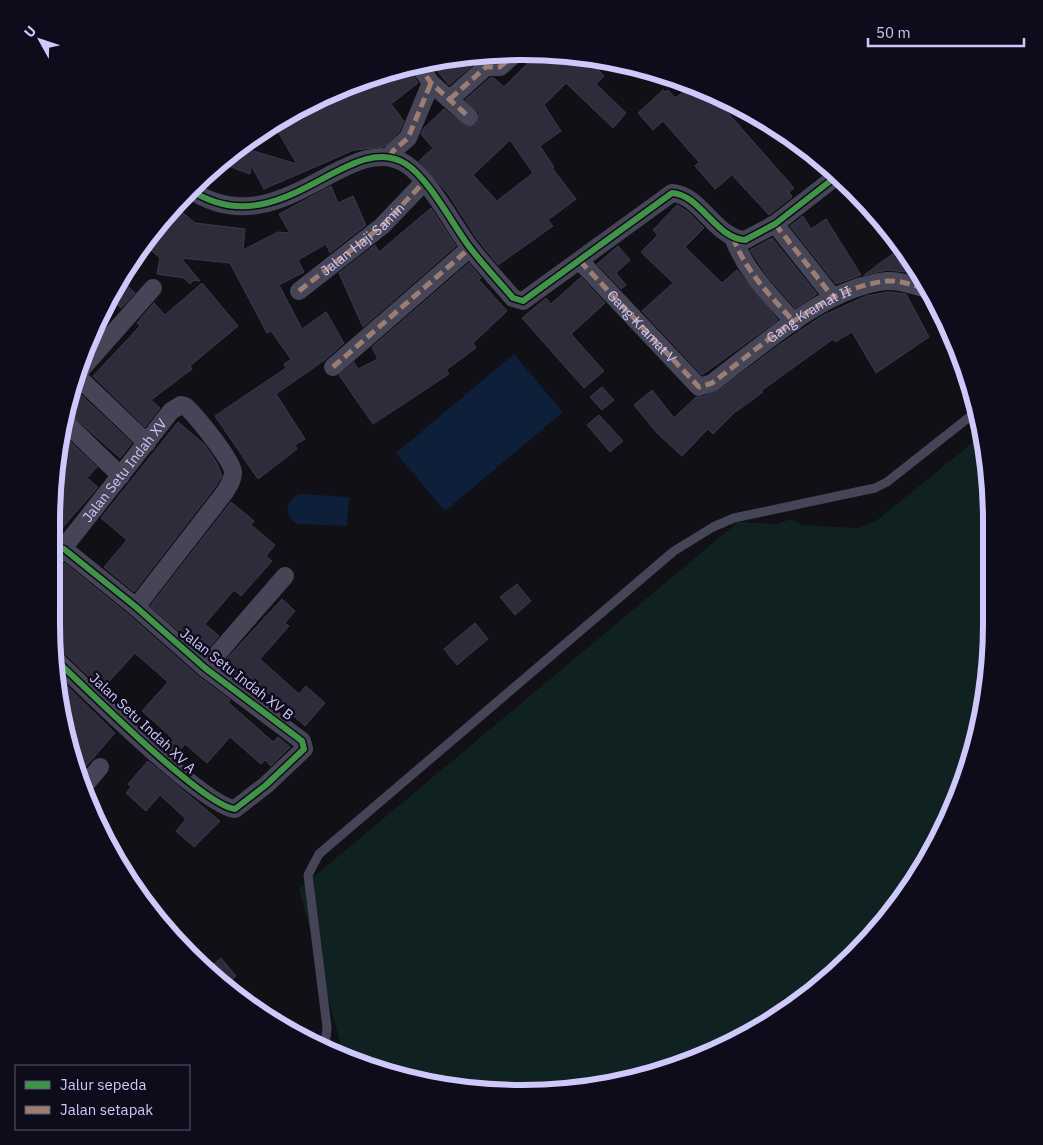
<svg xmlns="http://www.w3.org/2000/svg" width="1043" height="1145" font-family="'IBM Plex Sans',sans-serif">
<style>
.green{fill:#0f2121}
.water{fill:#0e1f39}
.building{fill:#2e2c3a;stroke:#3c3a4b;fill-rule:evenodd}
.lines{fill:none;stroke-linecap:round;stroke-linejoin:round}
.lane{stroke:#454557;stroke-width:9}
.street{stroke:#454557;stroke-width:18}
.quiet{stroke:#9b7d72;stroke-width:5;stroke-dasharray:10 5;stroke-linecap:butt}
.cycleway-casing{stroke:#0e0c1a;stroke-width:9}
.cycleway{stroke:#419447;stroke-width:6}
.labels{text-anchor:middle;stroke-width:5;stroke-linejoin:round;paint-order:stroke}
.street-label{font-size:14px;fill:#cfc8fb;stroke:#0e0c1a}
.rim{fill:none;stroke:#cfc8fb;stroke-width:6}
</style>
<rect width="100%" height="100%" fill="#101016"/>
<!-- green -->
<path class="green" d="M983 434 992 521 988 685 967 774 929 858 875 933 808 997 729 1045 614 1085 521 1094 400 1078 339 1055 342 1050 299 889 738 522 777 524 791 519 801 525 858 528 876 521Z"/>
<!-- water -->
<path class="water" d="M514 354 563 412 445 511 396 453Z
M300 494 349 497 347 526 296 524C283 514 285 500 300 494Z"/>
<!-- building -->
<path class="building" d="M538 53 608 60 598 70 604 76 596 84 626 113 613 128 566 83 544 105 561 131 540 146 554 167 552 168 576 199 548 220 553 226 498 265 477 239 448 194 419 161 433 148 421 134 424 128 444 109 466 127 477 124 479 113 465 100 490 78H494L504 87ZM510 140 533 173 497 201 473 175Z
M465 57 472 66 449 85 429 61Z
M408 67 418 83 391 104 404 121 399 132 383 147 354 150 264 189 251 165 250 174 220 163 240 147 297 164 273 123 341 87Z
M694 85 728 101 722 106 794 188 789 192 792 197 769 215 732 175 715 189 695 166 699 162 663 121 653 130 638 113 663 90 665 92 668 90 675 98Z
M331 186 338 203 353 196 366 225 330 253 326 244 298 260 304 272 279 285 302 329 326 312 344 343 326 359 276 394 305 439 295 445 297 449 258 479 215 416 286 368 284 364 291 359 271 331 267 333 230 263 181 258 200 281 194 280 190 284 184 278 157 274 160 258 144 244 175 206 195 223 245 229 243 250 278 232 290 233 279 214Z
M677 205 687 211 704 228 685 247 722 283 737 270 778 320 702 375 642 311 673 283 641 252 658 235 653 230Z
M431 208 456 246 363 327 339 273 375 245 379 252Z
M803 216 811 229 826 219 861 275 836 284 790 226Z
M772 238 817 294 795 308 767 276 750 250Z
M618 246 630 260 616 273 626 285 621 289 597 264Z
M902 247 915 266 907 272 887 270 864 275Z
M469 263 481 278 479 280 507 311 473 343 476 348 446 370 449 374 373 424 339 375 354 362 358 369 378 359 372 347Z
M581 277 605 303 571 334 604 371 584 388 522 318 546 298 551 304Z
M120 279 135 293 121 308 110 298Z
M202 283 238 326 190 366 192 369 151 400 160 408 145 427 93 376 140 326 137 323 154 303 165 315Z
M888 292 906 294 929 337 876 373 852 332 835 342 833 339 761 391 763 392 734 413 713 434 708 429 682 456 657 433 634 405 652 390 674 418 696 397H702L718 391 779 345 822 316 866 296Z
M602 387 614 400 602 410 590 397Z
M77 391 132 443 120 458 66 410 69 400Z
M599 415 623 441 610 452 587 425Z
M178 422 204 444 217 463 222 476 213 490 134 592 104 567 127 540 101 518Z
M60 432 97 467 87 478 98 487 55 536Z
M231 502 254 521 251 525 275 545 266 556 272 561 241 596 234 590 205 624 219 636 204 653 150 606Z
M65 563 129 615 198 676 230 700 228 702 273 742 278 737 290 747 271 766 265 760 261 764 230 737 207 763 185 744 175 756 162 745 170 736 142 711 168 682 135 653 102 689 62 651 54 649 51 624 54 570H58Z
M517 584 531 601 515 615 500 597Z
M282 599 295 611 285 623 289 626 260 659 299 694 306 686 325 703 305 726 250 677 244 684 220 666Z
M475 623 488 639 457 665 444 649Z
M56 675 115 733 80 773 67 736 76 726 60 712Z
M148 761 220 821 194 847 176 831 186 819 160 795 146 811 126 793 131 787 128 784Z
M221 958 236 976 225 986 208 969Z"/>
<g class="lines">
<!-- lane -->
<path class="lane" d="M325 1049 327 1027 308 875 319 854 674 551 713 527 734 518 875 488 887 482 977 411"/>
<!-- street -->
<g class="street">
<path d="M418 64 431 83 469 117"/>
<path d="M450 99 486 67H500L517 52"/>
<path d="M390 157 393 151 408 138 431 83"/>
<path d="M189 189C280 250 348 127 406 164 428 178 452 223 468 245 482 264 498 280 513 298L523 301 672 193C701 195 715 238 745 240L775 224 838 175"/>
<path d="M775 224 832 296"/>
<path d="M733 237C745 271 770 295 794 322"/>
<path id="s1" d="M580 261 699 387 712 383C761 347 824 287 887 281 901 280 914 286 928 289"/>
<path id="s2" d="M299 291 382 226 424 182"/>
<path d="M333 367 470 248"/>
<path d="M77 374 153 288"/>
<path d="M77 376 147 443"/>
<path d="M63 420 121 476"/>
<path id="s3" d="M54 560 171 411 181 405 185 406C195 414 232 460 233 472 233 481 227 489 222 496L136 607"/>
<path d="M55 659C85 687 203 806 235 809L266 785 304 749 302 741 205 668 136 607 64 549"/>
<path d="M205 668 285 576"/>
<path d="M84 786 100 767"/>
</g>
<!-- quiet -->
<path class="quiet" d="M418 64 431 83 469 117
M450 99 486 67H500L517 52
M390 157 393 151 408 138 431 83
M775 224 832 296
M733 237C745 271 770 295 794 322
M580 261 699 387 712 383C761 347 824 287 887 281 901 280 914 286 928 289
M299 291 382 226 424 182
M333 367 470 248"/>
<!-- cycleway casing -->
<g class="cycleway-casing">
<path id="cycleway" d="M189 189C280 250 348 127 406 164 428 178 452 223 468 245 482 264 498 280 513 298L523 301 672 193C701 195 715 238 745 240L775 224 838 175
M55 659C85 687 203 806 235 809L266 785 304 749 302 741 205 668 136 607 64 549"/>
</g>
<!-- cycleway -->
<use href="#cycleway" class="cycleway"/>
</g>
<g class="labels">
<!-- street labels -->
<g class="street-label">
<text dy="5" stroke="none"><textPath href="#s2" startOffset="82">Jalan Haji Samin</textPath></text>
<text dy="5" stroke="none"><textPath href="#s1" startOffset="306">Gang Kramat II</textPath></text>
<text dy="5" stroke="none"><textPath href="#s1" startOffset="90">Gang Kramat V</textPath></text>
<text dy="5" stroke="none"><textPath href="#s3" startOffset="114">Jalan Setu Indah XV</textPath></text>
<text transform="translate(237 674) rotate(38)" y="5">Jalan Setu Indah XV B</text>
<text transform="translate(143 723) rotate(43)" y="5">Jalan Setu Indah XV A</text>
</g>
</g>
<!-- crop -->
<path d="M0 0H1043V1145H0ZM521 60H522A461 461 0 0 1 983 521V624A461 461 0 0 1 522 1085H521A461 461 0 0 1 60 624V521A461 461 0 0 1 521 60Z" fill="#0e0c1a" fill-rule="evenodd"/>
<path class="rim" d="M521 60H522A461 461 0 0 1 983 521V624A461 461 0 0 1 522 1085H521A461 461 0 0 1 60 624V521A461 461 0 0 1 521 60Z"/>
<!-- legend -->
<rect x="15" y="1065" width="175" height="65" fill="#0e0c1a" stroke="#5b5774"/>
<rect x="25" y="1081" width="25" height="8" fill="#419447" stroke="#5b5774"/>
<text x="60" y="1090" font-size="15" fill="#cfc8fb">Jalur sepeda</text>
<rect x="25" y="1106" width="25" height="8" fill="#9b7d72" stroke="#5b5774"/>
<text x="60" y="1115" font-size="15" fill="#cfc8fb">Jalan setapak</text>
<!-- north arrow -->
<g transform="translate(40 40) rotate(310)" stroke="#0e0c1a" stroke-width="4" paint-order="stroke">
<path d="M0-4L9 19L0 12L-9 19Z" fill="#cfc8fb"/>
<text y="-8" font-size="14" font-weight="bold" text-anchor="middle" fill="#cfc8fb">U</text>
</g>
<!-- scale -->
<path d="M868 38v8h156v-8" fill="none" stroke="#cfc8fb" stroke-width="2.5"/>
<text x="876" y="38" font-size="15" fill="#cfc8fb" stroke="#0e0c1a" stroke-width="4" paint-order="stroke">50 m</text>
</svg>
